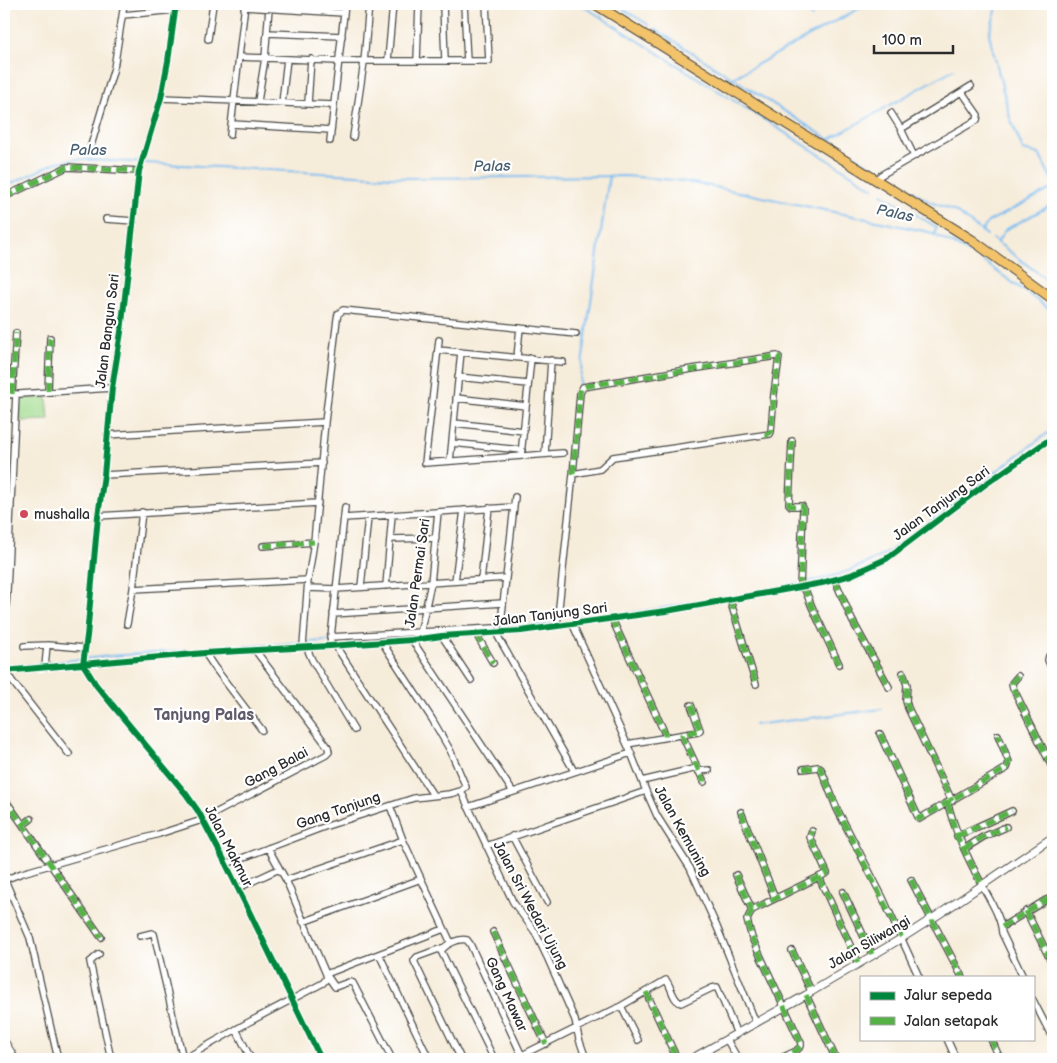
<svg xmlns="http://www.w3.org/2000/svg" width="1057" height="1063" font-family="'Balsamiq Sans',sans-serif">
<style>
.grass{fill:#a2dc8f;stroke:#66845d}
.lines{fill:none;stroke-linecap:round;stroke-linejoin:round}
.stream{stroke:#7cbdf1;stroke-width:2}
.minor-casing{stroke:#494845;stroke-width:8}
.tertiary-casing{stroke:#494845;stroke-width:9}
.primary-casing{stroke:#494845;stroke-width:11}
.minor{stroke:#fff;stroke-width:5.5}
.tertiary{stroke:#fff;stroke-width:7}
.primary{stroke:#f2c36a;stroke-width:9}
.quiet{stroke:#56b246;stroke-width:5;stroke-dasharray:10 5;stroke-linecap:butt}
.cycleway-casing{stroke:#fff;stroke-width:9}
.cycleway{stroke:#00873e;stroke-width:6}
.poi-dot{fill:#d1495b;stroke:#fff;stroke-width:2}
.labels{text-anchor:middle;stroke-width:4.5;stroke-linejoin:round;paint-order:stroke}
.street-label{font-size:14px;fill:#2b2b2b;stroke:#fff}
.poi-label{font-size:14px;fill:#2b2b2b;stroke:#fff;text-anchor:start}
.water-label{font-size:15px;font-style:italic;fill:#475e70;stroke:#fff}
.quarter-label{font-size:16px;font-weight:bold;fill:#615b6c;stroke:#fff}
</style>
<rect width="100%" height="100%" fill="#fff"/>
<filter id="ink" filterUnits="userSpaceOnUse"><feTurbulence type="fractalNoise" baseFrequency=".02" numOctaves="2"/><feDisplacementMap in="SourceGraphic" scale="10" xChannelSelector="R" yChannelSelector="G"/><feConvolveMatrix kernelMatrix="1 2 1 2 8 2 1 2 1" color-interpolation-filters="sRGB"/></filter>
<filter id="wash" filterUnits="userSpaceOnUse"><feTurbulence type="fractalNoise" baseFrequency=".0096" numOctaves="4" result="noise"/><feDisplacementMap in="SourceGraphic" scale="20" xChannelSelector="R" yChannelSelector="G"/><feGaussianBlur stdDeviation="1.12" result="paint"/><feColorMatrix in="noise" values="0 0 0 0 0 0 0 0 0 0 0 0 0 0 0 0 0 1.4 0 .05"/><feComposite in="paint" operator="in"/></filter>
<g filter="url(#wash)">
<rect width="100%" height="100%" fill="#f6ecda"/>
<!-- grass -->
<path class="grass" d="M47 397 49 420 21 421 19 399Z"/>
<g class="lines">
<!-- stream -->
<path class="stream" d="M580 4 873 188
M615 4 649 25
M803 4 812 17
M998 4 989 34 1010 118 1023 150 1039 154 1053 182
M655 29 879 171
M733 78 867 4
M830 139 954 69
M886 175 930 202 953 210 987 235
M4 187 57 162 77 159 408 178 625 176 674 180 705 185 929 232 976 256
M882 194 936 227 935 234
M982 231 988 222 1053 188
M993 239 1047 280
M997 243 1005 230 1053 204
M980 259 1053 312
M1050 282 1053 284
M578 392 609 176
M566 518 574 434
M804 582C835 578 861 567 889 552L1053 429
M779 588 798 583
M626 614 698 602
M494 628 555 624
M4 668 110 656 383 637
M754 725 882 709
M4 1048 9 1056"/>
</g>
</g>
<g filter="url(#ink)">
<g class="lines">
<!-- minor casing -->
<g class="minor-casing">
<path id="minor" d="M176 4 168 61 161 98 139 171 121 332 112 388 104 475 98 516 87 636 83 664 96 685 186 794 198 811 224 860 321 1059
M443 4 445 61
M464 4 467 61
M244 7 344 13
M123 15 176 10
M267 33 342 36
M208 39 213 4
M240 57 337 61H489L486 4
M388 60 393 4
M417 61 419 4
M161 98 333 105
M258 101 265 58 269 8
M282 103 287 59
M308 103 311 59
M891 113 901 129 914 156
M232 124 331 130
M901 129 971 86
M230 135 245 4
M353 137 364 62 369 4
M330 141 345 4
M90 149 114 68 124 4
M876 180 881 175 977 120 978 115 962 92
M4 197 67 167 139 171
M106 219 134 221
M439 340 425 463 563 453
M438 350 563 362
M517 357 520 328
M458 377 528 384
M48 391 50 338
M12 394 16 333
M4 395 112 388
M456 398 526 406
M325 422 337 319 338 314 343 310 576 334
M454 423 524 431
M107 435 325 422 314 542 308 580 303 646
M792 441 789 504 791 506H802L803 508 800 588
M452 443 522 450
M545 454 551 360
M521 455 531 358
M450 461 461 352
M104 475 322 463
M98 516 318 503
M344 518 514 507
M390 539 436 538
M263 546 314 542
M481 580 489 508
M835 580 852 620 889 687
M455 581 464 510
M386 586 392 515
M361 587 368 517
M804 587 812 607 839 664
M308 588 336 589 506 578
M133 589 142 512
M730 600 756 684
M333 614 503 603
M612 619 666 736
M501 623 515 497
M127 624 133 589 308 580
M573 625 631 753 646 791 657 816 690 868 717 927 756 1023
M557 626 573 474 600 469 613 457 770 434 771 432 774 394 779 357 777 356 679 371 583 387 580 393 573 474
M496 633 574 771
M4 634 7 591 16 394
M420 634 431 583 438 512
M476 634 493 663
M442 636 471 680
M330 637 494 628
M412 640 513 792
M47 645 85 648
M335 645 433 795
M24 646 47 645 45 667
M306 646 312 660 354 730
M330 646 345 507
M205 653 215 668 262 730
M1053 655 1049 656 1048 660 1053 671
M4 671 205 653 330 646 412 640 442 636 521 631 666 611 822 583 851 575 886 559 983 486 1053 437
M6 671 12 681 69 754
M903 673 907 685 906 701 908 708 952 801
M1018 676 1012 683 1013 688 1053 769
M880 734 919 819 1007 768 1009 762 998 735
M682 735 704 782
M627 744 698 732 700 730 691 705
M803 769 818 767 821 769 837 809 882 896 919 977
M698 771 709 770
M642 781 697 768
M461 791 513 902 535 932 547 957 575 1020 579 1039 586 1059
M4 798 101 937
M948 804C955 832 967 857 981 883 989 899 1001 916 1002 933L1023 977
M390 806 403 840 451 943
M468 807 631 753
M741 812 775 898
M23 825 31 819
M512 836 547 902
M957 836 1012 811
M486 846 646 791
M268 848 286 880 326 974 335 987 349 982 353 983 392 1059
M964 849 983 837 1006 827
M226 864 324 827 414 798 449 794 461 791 466 787 450 750 432 719 382 642
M736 875 752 910
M819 877 858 963
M4 880 22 873 159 834 202 820 326 755 329 752 328 747 255 650
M5 880 30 938 58 1059
M286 880 403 840
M911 880 962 977
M238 888 279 869
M843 892 872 954
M1026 911 1053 965
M303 922 421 879
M1002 927 1046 900 1049 899 1053 902
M493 932 546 1044
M140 936 152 933 154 934 183 1059
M441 951 439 949 417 957 414 961 461 1059
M792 951 811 991
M99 954 90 962 111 1059
M379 954 429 1059
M326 974 444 929
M646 992 677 1059
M806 995 836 1059
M1033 1000 1053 1039
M621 1006 638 1040
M236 1029 251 1059
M947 1039 956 1059
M991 1039 1000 1059
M727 1040 738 1059
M184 1059 249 1022 323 983 327 978 326 974
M494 1059 441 951C446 944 459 938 467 940L470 944 522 1056
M514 1059 621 1006 666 980C672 987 672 1000 681 1003L712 988 717 987 737 1034
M779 1059 796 1051 801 1046V1043L752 938 747 920 752 910 827 873 812 841 810 837 812 831
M1046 1059 1053 1055"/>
</g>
<!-- tertiary casing -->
<g class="tertiary-casing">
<path id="tertiary" d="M4 1041 15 1059
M691 1059 806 995 902 938 944 911 1053 837"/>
</g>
<!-- primary casing -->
<g class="primary-casing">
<path id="primary" d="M595 4 972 240 1053 299"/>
</g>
<!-- minor -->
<use href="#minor" class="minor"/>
<!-- tertiary -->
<use href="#tertiary" class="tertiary"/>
<!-- primary -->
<use href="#primary" class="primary"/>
<!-- quiet -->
<path class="quiet" d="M4 197 67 167 139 171
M48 391 50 338
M12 394 16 333
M792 441 789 504 791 506H802L803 508 800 588
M573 474 580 393 581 389 587 386 777 356 779 357 774 394 771 432 765 436
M263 546 314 542
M835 580 852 620 889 687
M804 587 812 607 839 664
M730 600 756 684
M612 619 666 736
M476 634 493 663
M1048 658 1053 655
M903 673 907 685 906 701 908 708 952 801
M1018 676 1012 683 1013 688 1053 769
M691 705 700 730 682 735 704 782
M880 734 919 819 1007 768 1009 762 998 735
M803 769 818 767 821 769 837 809 902 938
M4 798 101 937
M948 804 957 836 982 885
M741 812 775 898
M23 825 31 819
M957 836 1012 811
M964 849 983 837 1006 827
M736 875 752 910
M819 877 858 963
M911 880 962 977
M843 892 872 954
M1026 911 1053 965
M1002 927 1046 900 1049 899 1053 902
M493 932 546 1044
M792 951 811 991
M646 992 677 1059
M806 995 836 1059
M991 1039 1000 1059
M779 1059 796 1051 801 1046V1043L752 938 747 920 752 910 827 873 812 841 810 837 812 831
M1046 1059 1053 1055"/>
<!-- cycleway casing -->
<g class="cycleway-casing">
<path id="cycleway" d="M176 4 168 61 161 98 139 171 121 332 112 388 104 475 98 516 87 636 83 664 96 685 186 794 198 811 224 860 321 1059
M4 671 205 653 330 646 412 640 442 636 521 631 666 611 822 583 851 575 886 559 983 486 1053 437"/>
</g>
<!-- cycleway -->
<use href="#cycleway" class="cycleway"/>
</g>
</g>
<!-- markers -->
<circle class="poi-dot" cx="24" cy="514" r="5"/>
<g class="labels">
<!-- street labels -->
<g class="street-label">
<text transform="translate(107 331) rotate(-83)" y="5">Jalan Bangun Sari</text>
<text transform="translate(941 503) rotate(-36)" y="5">Jalan Tanjung Sari</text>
<text transform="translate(417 573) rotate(-82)" y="5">Jalan Permai Sari</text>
<text transform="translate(550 614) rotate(-7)" y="5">Jalan Tanjung Sari</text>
<text transform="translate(276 767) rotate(-28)" y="5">Gang Balai</text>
<text transform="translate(338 810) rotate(-19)" y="5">Gang Tanjung</text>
<text transform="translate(683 831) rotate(61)" y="5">Jalan Kemuning</text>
<text transform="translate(229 846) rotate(63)" y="5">Jalan Makmur</text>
<text transform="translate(531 905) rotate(62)" y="5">Jalan Sri Wedari Ujung</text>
<text transform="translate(869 942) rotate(-30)" y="5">Jalan Siliwangi</text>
<text transform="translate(507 994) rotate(65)" y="5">Gang Mawar</text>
</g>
<!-- poi labels -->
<g class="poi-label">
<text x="34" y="519">mushalla</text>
</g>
<!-- water labels -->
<g class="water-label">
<text x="88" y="155">Palas</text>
<text transform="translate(492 166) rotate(-1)" y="5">Palas</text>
<text transform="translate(895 213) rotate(12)" y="5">Palas</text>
</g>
<!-- quarter labels -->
<g class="quarter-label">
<text x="204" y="720">Tanjung Palas</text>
</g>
</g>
<!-- margin -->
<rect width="1057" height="1063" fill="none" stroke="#fff" stroke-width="20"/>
<!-- legend -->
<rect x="860" y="976" width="175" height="65" fill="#ffffff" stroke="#aaaaaa"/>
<rect x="870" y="992" width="25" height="8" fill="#00873e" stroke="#aaaaaa"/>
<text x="904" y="1000" font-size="15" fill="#2b2b2b">Jalur sepeda</text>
<rect x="870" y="1017" width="25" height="8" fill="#56b246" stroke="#aaaaaa"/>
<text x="904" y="1026" font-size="15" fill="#2b2b2b">Jalan setapak</text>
<!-- scale -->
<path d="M874 45v8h79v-8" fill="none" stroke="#2b2b2b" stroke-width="2.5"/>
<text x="882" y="45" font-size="15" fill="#2b2b2b" stroke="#ffffff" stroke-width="4" paint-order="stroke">100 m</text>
</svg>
